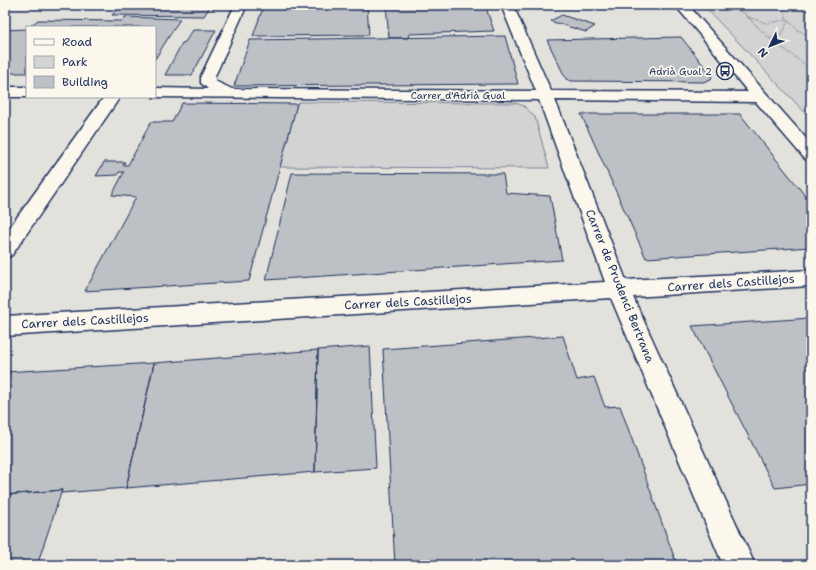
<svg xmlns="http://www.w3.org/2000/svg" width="816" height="570" font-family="'Shantell Sans',sans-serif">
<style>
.built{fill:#e2e1dc;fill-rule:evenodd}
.green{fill:#d2d3d2;stroke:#768198}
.building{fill:#bdc0c4;stroke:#1b2f5e}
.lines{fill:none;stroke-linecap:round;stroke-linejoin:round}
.street-casing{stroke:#1b2f5e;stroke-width:3}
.path{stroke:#1b2f5e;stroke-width:1.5;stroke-dasharray:0.5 2;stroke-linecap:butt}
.street{fill:#fbf7ec;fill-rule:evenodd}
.labels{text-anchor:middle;stroke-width:3.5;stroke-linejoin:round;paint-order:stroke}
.far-poi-label{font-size:10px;fill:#1b2f5e;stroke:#fbf7ec;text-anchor:end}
.far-street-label{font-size:10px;fill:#1b2f5e;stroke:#fbf7ec}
.street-label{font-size:12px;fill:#1b2f5e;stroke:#fbf7ec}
</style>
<rect width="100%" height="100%" fill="#f2efe6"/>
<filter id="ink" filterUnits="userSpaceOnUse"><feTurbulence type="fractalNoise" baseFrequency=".025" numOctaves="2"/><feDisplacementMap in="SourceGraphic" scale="8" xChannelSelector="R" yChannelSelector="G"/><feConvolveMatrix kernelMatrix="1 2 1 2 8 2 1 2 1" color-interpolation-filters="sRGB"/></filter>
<g filter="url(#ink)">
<!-- built -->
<path class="built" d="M5 5H703L811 119V565H5ZM27 27H155V97H27Z"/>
<!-- green -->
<path class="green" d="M703 5H811V119Z
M299 102 516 103 524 106 535 117 549 168 280 167 297 104Z"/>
<!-- building -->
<path class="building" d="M121 5H211L204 16 112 15Z
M264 5H367L369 35 253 36Z
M386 5H485L494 31 409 34 408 38H389Z
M562 15 595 26 586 32 550 21Z
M125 17 180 19 155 59V27H29L38 20 122 21Z
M27 29V73H5V30Z
M193 30H216L192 75H165L182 43 185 42Z
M505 36 518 84 234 86 250 40Z
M681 37 712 76 711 79 703 82 571 81 566 79 547 40Z
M182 103 297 104 249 281 85 291 136 197 112 195 124 172H119L118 175 96 176 104 162H125L123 165H128L151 122H172Z
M581 114H740L811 203V247L646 258Z
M292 173 503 174 506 193 550 196 562 260 266 280Z
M811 318V484L775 488 692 326Z
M563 336 577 380 594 377 605 407 620 406 677 565H395L383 349Z
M370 346 376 468 315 472 318 350Z
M318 350 315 472 126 488 154 363Z
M154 363 126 488 61 493 62 490 5 495V372Z
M62 490 37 565H5V495Z"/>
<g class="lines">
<!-- street casing -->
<g class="street-casing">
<path id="street" d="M235 5H247L215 76V81L232 89 536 91 501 5H513L551 91 748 92 675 5H688L811 144V160L805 159 756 102 555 100 626 280 811 270V286L633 297 755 565H723L611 298 5 336V316L605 282 539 100 153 97H155V88L208 89 201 83V76Z
M5 87H27V97H5Z
M104 97H120L12 255 5 258V234Z"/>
</g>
<!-- path -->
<path class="path" d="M723 5 744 13 769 38 811 69
M748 17 766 23 788 20 798 30 811 37
M770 38 780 35C790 25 787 17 782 5"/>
<!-- street -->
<use href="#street" class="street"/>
</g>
</g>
<!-- icons -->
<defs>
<g id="bus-ring" transform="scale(0.9)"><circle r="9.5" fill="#fbf7ec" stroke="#1b2f5e" stroke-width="1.5"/><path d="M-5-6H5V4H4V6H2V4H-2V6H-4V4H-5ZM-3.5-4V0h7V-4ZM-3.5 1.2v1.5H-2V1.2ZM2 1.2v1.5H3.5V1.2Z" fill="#1b2f5e"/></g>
</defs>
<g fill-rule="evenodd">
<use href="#bus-ring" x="725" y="71"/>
</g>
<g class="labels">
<!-- far-poi labels -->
<g class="far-poi-label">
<text x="712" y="75">Adrià Gual 2</text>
</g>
<!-- far-street labels -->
<g class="far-street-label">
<text x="458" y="99">Carrer d'Adrià Gual</text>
</g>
<!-- street labels -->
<g class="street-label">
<text transform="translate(731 283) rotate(-4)" y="4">Carrer dels Castillejos</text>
<text transform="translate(620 286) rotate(68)" y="4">Carrer de Prudenci Bertrana</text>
<text transform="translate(408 302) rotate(-3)" y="4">Carrer dels Castillejos</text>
<text transform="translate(85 321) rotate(-3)" y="4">Carrer dels Castillejos</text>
</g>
</g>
<!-- margin -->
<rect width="816" height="570" fill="none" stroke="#fbf7ec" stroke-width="20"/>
<rect x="10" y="10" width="796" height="550" fill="none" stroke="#1b2f5e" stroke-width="1.5" filter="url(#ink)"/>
<!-- legend -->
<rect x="26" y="26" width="130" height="72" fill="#fbf7ec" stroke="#a1a7b3"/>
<rect x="34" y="39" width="20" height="6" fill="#fbf7ec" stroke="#a1a7b3"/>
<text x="62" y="46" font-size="12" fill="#1b2f5e">Road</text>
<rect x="34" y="56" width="20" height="12" fill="#d2d3d2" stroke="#a1a7b3"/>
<text x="62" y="66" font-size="12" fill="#1b2f5e">Park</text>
<rect x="34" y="76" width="20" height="12" fill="#bdc0c4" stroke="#a1a7b3"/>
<text x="62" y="86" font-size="12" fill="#1b2f5e">Building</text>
<!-- north arrow -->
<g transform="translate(770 46) rotate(227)" stroke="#fbf7ec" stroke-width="3" paint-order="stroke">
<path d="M0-3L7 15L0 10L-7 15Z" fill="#1b2f5e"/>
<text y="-6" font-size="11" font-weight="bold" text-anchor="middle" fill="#1b2f5e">N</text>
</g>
</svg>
